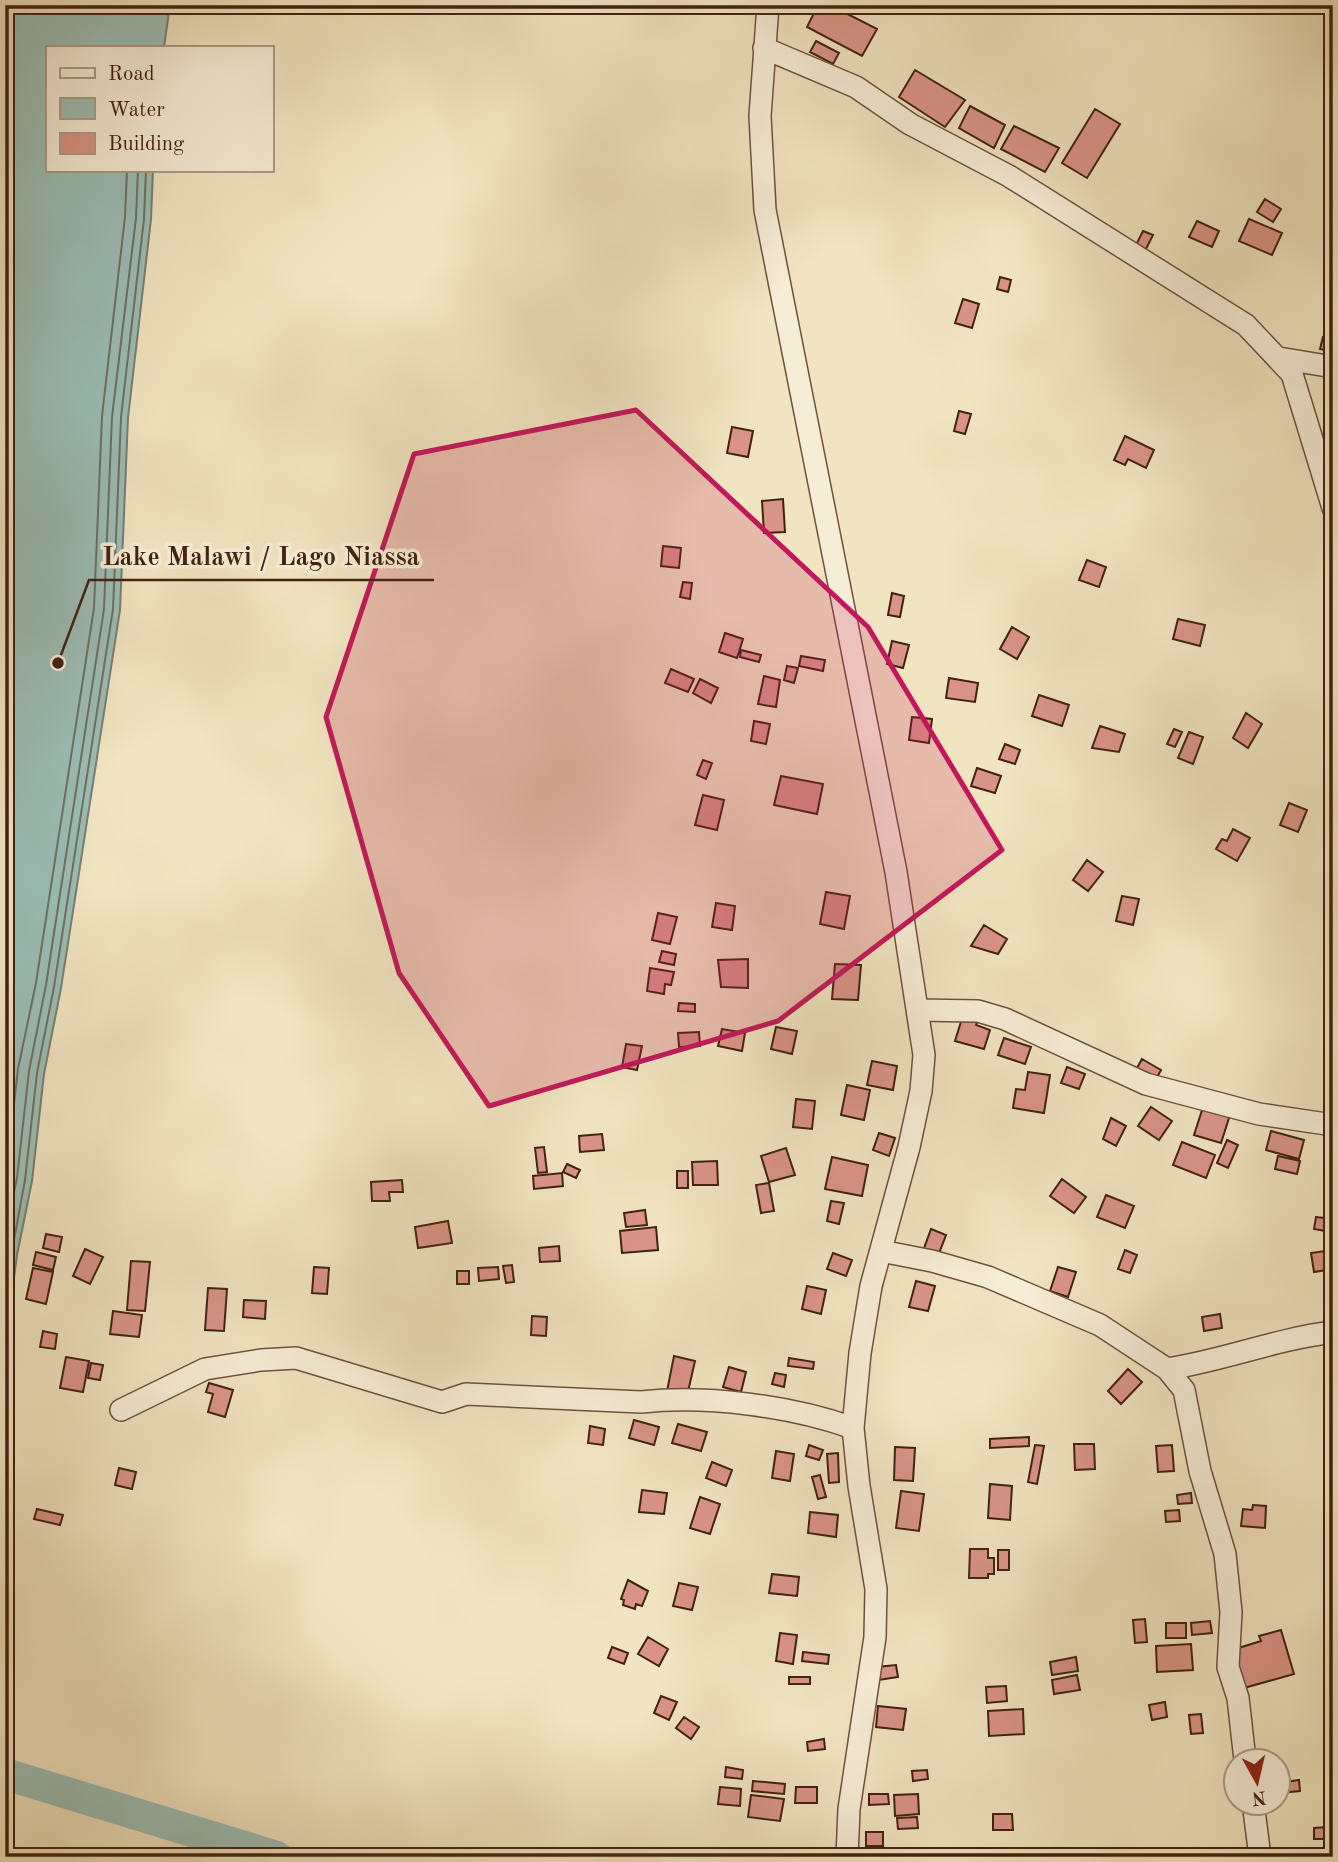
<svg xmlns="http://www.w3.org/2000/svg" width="1338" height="1862" font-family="'Old Standard TT',serif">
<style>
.water{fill:#9bbeb6;stroke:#777f74;stroke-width:2}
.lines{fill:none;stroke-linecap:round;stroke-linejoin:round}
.shore{stroke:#6e7064;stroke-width:2}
.river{stroke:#9bbeb6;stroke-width:32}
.building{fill:#da9487;stroke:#422111;stroke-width:2}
.street-casing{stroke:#6e523d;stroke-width:24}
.street{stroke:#f6edd6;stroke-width:21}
.marked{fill:#c2185b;fill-opacity:0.2;stroke:#c2185b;stroke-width:5;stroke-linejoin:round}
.leader{fill:none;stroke:#422111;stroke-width:2.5}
.callout-dot{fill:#422111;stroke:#f6edd6;stroke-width:2.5}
.callout-label{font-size:26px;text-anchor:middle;font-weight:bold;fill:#422111;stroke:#f6edd6;stroke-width:7;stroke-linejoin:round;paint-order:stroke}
</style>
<rect width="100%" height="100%" fill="#f1e4c0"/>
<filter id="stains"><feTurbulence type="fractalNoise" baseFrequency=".00286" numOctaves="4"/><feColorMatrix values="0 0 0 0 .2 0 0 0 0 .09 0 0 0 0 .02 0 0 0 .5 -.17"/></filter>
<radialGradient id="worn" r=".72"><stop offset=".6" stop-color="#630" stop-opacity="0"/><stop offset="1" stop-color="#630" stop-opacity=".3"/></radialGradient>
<!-- water -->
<path class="water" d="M5 5H170L164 47H47V170H153L151 219 128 418 120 610 61 988 44 1074 32 1181 17 1255 5 1346Z"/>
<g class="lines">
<!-- shore -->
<path class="shore" d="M5 1181 18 1069 36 983 94 608 102 416 125 217 127 170
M5 1233 17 1178 29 1071 46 985 104 609 112 417 136 218 138 170
M5 1289 25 1180 37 1073 54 987 113 609 121 417 144 219 146 170"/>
<!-- river -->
<path class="river" d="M5 1774 277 1857"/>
</g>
<!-- building -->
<path class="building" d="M818 5H830L877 29 862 56 807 27Z
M816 41 839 53 833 64 810 52Z
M915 70 965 100 945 127 899 97Z
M970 106 1005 125 994 148 959 128Z
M1095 109 1120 124 1087 178 1062 163Z
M1014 126 1059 148 1045 172 1001 149Z
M1265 199 1281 209 1273 222 1257 212Z
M1249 219 1282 233 1272 255 1239 241Z
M1197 221 1219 231 1212 247 1189 237Z
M1143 231 1153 235 1146 249H1134Z
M1000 277 1011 280 1008 292 997 289Z
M963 299 979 304 972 328 955 323Z
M1323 337 1333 339V352L1320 349Z
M959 411 971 414 965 434 954 431Z
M732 427 753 431 748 457 727 453Z
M1125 436 1154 450 1146 468 1128 459 1125 465 1114 460Z
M783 499 785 532 764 533 762 501Z
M663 546 681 548 679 568 661 566Z
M1087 560 1106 567 1099 587 1079 580Z
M683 582 692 583 690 599 680 597Z
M892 593 904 596 900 617 888 615Z
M1178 619 1205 625 1200 646 1173 639Z
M1012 627 1029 637 1017 659 1000 649Z
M725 633 743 639 737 658 719 652Z
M892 641 909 645 903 668 887 664Z
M741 650 761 655 759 662 740 657Z
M801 656 825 660 823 671 799 666Z
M787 666 798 668 794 683 784 680Z
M671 669 694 679 688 692 665 683Z
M1330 669 1333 670V701L1326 698Z
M764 676 780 680 776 707 758 704Z
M949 678 978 683 975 702 946 698Z
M700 679 718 688 711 703 693 693Z
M1039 695 1069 705 1062 726 1032 716Z
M1246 713 1262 724 1248 748 1233 738Z
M912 717 932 719 929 743 909 740Z
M754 721 770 724 766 744 751 741Z
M1100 726 1125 734 1119 752 1092 748Z
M1174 729 1182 732 1175 747 1167 744Z
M1189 732 1203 737 1193 764 1178 758Z
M1005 744 1020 750 1015 764 999 759Z
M703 760 712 763 706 779 697 775Z
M977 768 1001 776 995 793 971 786Z
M781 776 823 784 817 814 774 805Z
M703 795 724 800 717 830 695 825Z
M1289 803 1307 810 1298 832 1280 825Z
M1233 829 1250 838 1237 861 1216 849 1222 839 1227 841Z
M1087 860 1103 872 1088 891 1073 880Z
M826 892 850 896 844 929 820 924Z
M1122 896 1139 899 1133 925 1116 921Z
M716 903 735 906 732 930 712 927Z
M658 913 677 917 670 944 652 940Z
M984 925 1007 939 998 954 971 946Z
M662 951 676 954 674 965 659 962Z
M748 959V988L721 987 718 960Z
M835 964 861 965 858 1000 832 999Z
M650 968 674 972 671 985 665 984 664 994 647 991Z
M679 1003 695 1004V1012L678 1011Z
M963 1015 978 1020 976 1025 990 1030 984 1049 955 1041Z
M776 1027 797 1031 792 1054 771 1049Z
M722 1029 745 1033 742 1051 718 1046Z
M699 1032 700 1046 679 1047 678 1033Z
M1004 1038 1031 1047 1025 1064 998 1055Z
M626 1044 642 1046 637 1070 622 1067Z
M1142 1059 1161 1070 1156 1079 1137 1068Z
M872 1061 897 1066 893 1090 867 1085Z
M1067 1067 1085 1074 1079 1089 1061 1083Z
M1028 1072 1050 1075 1044 1113 1013 1108 1016 1089 1025 1090Z
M847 1085 870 1090 864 1120 841 1115Z
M796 1099 815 1101 812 1129 793 1127Z
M1151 1107 1172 1121 1159 1140 1138 1126Z
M1203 1107 1230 1115 1221 1143 1194 1135Z
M1111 1118 1126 1126 1116 1146 1103 1139Z
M1271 1131 1304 1140 1299 1159 1266 1150Z
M879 1133 895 1138 889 1156 873 1150Z
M602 1134 604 1150 580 1152 579 1136Z
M1227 1140 1238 1145 1228 1168 1217 1163Z
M1182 1142 1215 1155 1206 1178 1173 1165Z
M544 1147 547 1172 538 1173 535 1148Z
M786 1148 795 1175 769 1182 761 1156Z
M1278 1156 1300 1161 1297 1174 1275 1169Z
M832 1157 868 1165 862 1196 825 1189Z
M717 1161 718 1185H693L692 1162Z
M567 1164 580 1170 576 1178 563 1172Z
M677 1171H688V1188H677Z
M562 1173 563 1186 534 1189 533 1176Z
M1062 1179 1086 1197 1074 1213 1050 1196Z
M402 1180 403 1192H389L390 1201H372L371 1182Z
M769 1183 774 1211 761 1213 756 1185Z
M1106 1195 1134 1206 1125 1228 1097 1217Z
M831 1201 844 1203 839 1224 827 1221Z
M645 1210 647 1225 626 1227 624 1213Z
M1316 1217 1333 1219 1331 1232 1314 1229Z
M448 1221 452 1243 418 1248 415 1227Z
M656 1227 658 1250 622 1253 620 1231Z
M931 1229 946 1235 938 1256 923 1251Z
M46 1234 62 1237 59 1252 43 1248Z
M559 1246 560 1261 540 1262 539 1248Z
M85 1249 103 1257 90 1284 73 1276Z
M1125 1250 1137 1255 1130 1273 1118 1269Z
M1333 1250V1269L1314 1272 1311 1253Z
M36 1252 56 1257 53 1270 33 1265Z
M833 1253 852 1260 846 1276 827 1269Z
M131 1261 150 1262 145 1311 127 1310Z
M512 1265 514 1282 506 1283 503 1266Z
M314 1267 329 1268 327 1294 312 1293Z
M498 1267 499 1279 479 1281 478 1268Z
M1058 1267 1076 1272 1068 1297 1050 1291Z
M33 1268 53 1272 46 1304 26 1299Z
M457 1271H469V1284H457Z
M916 1281 935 1286 928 1311 909 1307Z
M807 1286 826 1290 821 1314 802 1309Z
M208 1288 227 1289 224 1331 205 1330Z
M244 1300 266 1301 265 1319 243 1317Z
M113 1311 142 1315 139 1337 110 1334Z
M1220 1314 1222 1328 1204 1331 1202 1317Z
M532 1316 547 1317 546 1336 531 1335Z
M43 1331 57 1334 55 1349 40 1347Z
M674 1356 695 1361 687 1396 667 1391Z
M66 1357 89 1361 83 1392 60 1388Z
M789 1358 814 1362 813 1369 788 1366Z
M91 1363 103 1365 100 1380 88 1378Z
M729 1367 746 1372 741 1392 723 1387Z
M1128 1369 1142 1382 1121 1404 1108 1391Z
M775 1373 786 1375 784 1387 772 1384Z
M209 1383 233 1390 225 1417 208 1412 213 1394 206 1392Z
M634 1420 659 1427 654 1445 629 1438Z
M678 1424 707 1432 701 1451 672 1443Z
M590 1426 605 1429 603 1445 588 1443Z
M1029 1437V1446L990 1448V1439Z
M1074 1444H1094L1095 1469 1075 1470Z
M809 1445 823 1450 819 1460 806 1456Z
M1035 1445 1044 1446 1037 1484 1028 1482Z
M1172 1445 1174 1471 1158 1472 1156 1446Z
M895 1447 915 1448 913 1481 894 1480Z
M776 1451 794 1454 790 1481 772 1478Z
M838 1453 839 1482 829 1483 827 1454Z
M712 1462 732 1470 726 1486 706 1478Z
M119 1468 136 1472 132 1489 115 1485Z
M820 1475 826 1497 818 1499 812 1477Z
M990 1484 1012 1486 1010 1520 988 1518Z
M642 1490 667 1493 664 1514 639 1512Z
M901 1491 924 1494 919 1531 896 1528Z
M1191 1493 1192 1503 1178 1504 1177 1495Z
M700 1497 720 1504 710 1534 690 1528Z
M1253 1505 1266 1506 1265 1528 1241 1526 1243 1509 1252 1510Z
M37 1509 63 1515 60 1525 34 1519Z
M1179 1510 1180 1521 1166 1522 1165 1511Z
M810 1512 838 1515 836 1537 808 1533Z
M970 1549H988V1558H994V1574H988V1578H969Z
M998 1550H1009V1570H998Z
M772 1574 799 1577 797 1596 769 1593Z
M628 1580 648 1591 642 1606 636 1604 635 1609 623 1605 624 1600 621 1599Z
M679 1583 698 1587 692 1610 673 1606Z
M1145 1619 1147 1642 1135 1643 1133 1620Z
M1210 1621 1212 1633 1192 1635 1191 1623Z
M1166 1623H1186V1638H1166Z
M1281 1630 1294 1674 1244 1688 1232 1650 1261 1641 1259 1636Z
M780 1633 797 1635 793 1664 776 1661Z
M648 1637 668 1649 659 1666 638 1654Z
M1191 1644 1193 1670 1157 1672 1156 1646Z
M612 1647 628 1653 624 1664 608 1658Z
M803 1652 829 1655 828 1664 802 1661Z
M1076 1657 1078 1671 1052 1675 1050 1662Z
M896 1665 898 1677 878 1680 877 1667Z
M1077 1675 1080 1690 1054 1694 1052 1680Z
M789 1677H810V1684H789Z
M1006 1686 1007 1701 987 1703 986 1687Z
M661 1696 677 1702 669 1720 654 1713Z
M1165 1702 1167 1717 1152 1720 1149 1705Z
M878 1706 906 1709 903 1730 876 1727Z
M1023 1709 1024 1734 989 1736 988 1711Z
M1201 1714 1203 1733 1191 1734 1189 1715Z
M684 1717 699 1727 691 1739 676 1728Z
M824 1739 825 1749 808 1751 807 1742Z
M726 1767 743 1770 742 1779 725 1777Z
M927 1770 928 1779 913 1781 912 1771Z
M1299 1780 1300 1791 1280 1793 1279 1783Z
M753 1781 785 1784 784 1794 752 1791Z
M720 1787 741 1789 740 1806 718 1804Z
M796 1787H817V1803H795Z
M869 1794H888L889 1804 869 1805Z
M918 1794 919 1814 895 1816 894 1795Z
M751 1795 784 1799 780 1821 748 1817Z
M993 1814H1012L1013 1830H993Z
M917 1817 918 1828 898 1829 897 1818Z
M1327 1827V1839H1314V1828Z
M866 1832H883V1846H866Z"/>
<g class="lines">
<!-- street casing -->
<g class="street-casing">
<path id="street" d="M768 5 760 116 765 210 896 872 924 1055 921 1091 909 1147 871 1286 860 1353 853 1428 859 1486 876 1589 875 1637 849 1809 847 1857
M764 48 856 87 910 124 1009 176 1246 325 1292 374 1333 508
M1279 358 1333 367
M918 1010 978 1011 1005 1019 1146 1084 1259 1114 1333 1125
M881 1251 932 1261 988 1277 1100 1325 1167 1369 1184 1390 1200 1471 1225 1554 1231 1612 1228 1667 1238 1698 1245 1760
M1167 1369C1223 1361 1275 1339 1333 1332
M121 1410 205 1369 261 1360 296 1358 442 1402 466 1394 641 1402C707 1395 791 1406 853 1428
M1253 1802 1260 1857"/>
</g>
<!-- street -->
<use href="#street" class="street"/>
</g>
<!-- marked area -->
<path class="marked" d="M636 410 868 627 1002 850 778 1021 489 1106 399 973 326 717 414 454Z"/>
<!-- callouts -->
<path class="leader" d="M58 663L89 580H434"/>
<circle class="callout-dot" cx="58" cy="663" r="7"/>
<g class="callout-label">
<text x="261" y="565">Lake Malawi / Lago Niassa</text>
</g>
<!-- margin -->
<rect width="1338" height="1862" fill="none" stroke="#f1e4c0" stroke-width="28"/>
<rect x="7" y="7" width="1324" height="1848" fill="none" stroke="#422111" stroke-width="3.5"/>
<rect x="14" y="14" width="1310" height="1834" fill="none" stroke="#422111" stroke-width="2"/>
<!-- legend -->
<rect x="46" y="46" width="228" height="126" fill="#f6edd6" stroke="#ae9b87" stroke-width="2"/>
<rect x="60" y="68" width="35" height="10" fill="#f6edd6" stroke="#ae9b87" stroke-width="2"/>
<text x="108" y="80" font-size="21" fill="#422111">Road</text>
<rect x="60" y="98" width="35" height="21" fill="#9bbeb6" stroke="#ae9b87" stroke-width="2"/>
<text x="108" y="116" font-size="21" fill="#422111">Water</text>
<rect x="60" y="133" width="35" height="21" fill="#da9487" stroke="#ae9b87" stroke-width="2"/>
<text x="108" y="150" font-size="21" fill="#422111">Building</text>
<!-- north arrow -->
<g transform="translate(1257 1782) rotate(172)"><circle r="33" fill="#f6edd6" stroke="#ae9b87" stroke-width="2"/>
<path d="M0-5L12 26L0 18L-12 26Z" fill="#8f2418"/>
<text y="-10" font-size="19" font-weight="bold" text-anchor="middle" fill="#422111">N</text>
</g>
<rect width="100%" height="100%" filter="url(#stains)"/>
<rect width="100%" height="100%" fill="url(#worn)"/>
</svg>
